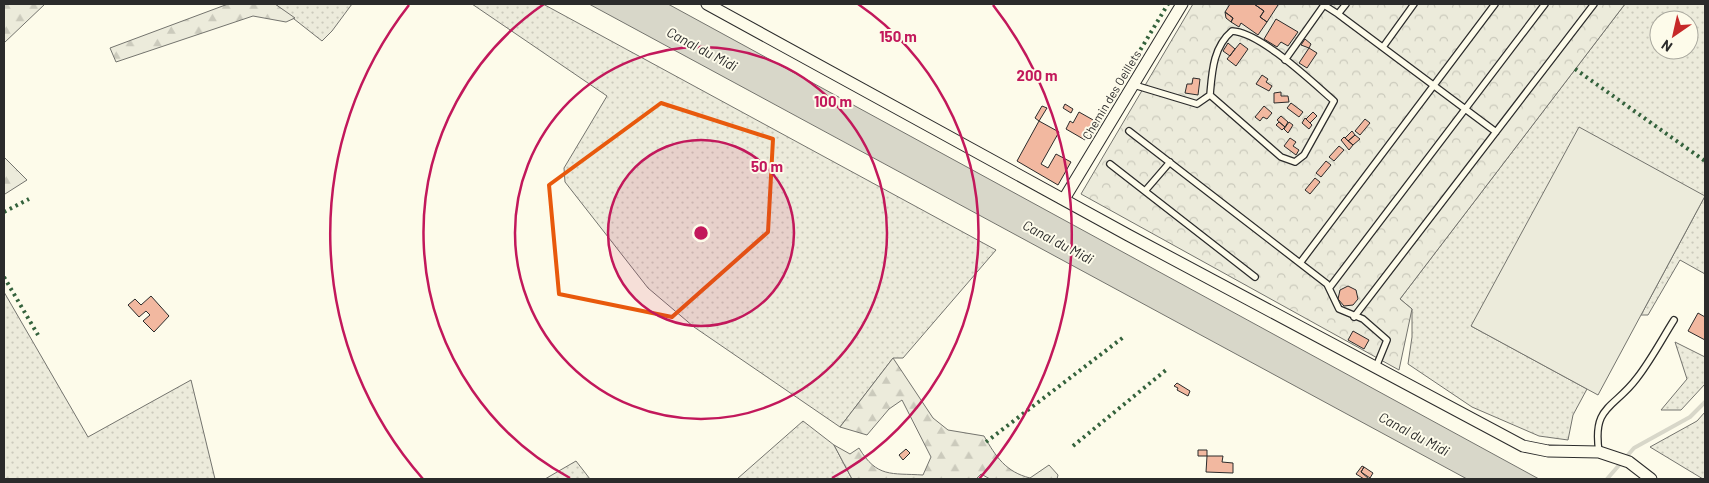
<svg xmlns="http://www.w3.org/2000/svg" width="1709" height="483" font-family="Barlow,sans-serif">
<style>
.grass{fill:url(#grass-dots);stroke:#74746e;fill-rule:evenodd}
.forest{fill:url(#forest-firs);stroke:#74746e}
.park{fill:url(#park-crowns);stroke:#74746e}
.pitch{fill:#ecebdb;stroke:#74746e}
.water{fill:#d8d7c9;stroke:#74746e}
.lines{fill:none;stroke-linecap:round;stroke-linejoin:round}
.stream{stroke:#d8d7c9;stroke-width:4}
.building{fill:#f2b8a0;stroke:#2b2b2b}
.lane-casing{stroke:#2b2b2b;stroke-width:8}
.street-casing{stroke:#2b2b2b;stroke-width:13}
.lane{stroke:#fdfbea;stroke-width:5.5}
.street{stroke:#fdfbea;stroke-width:11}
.hedge{stroke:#34623c;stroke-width:4;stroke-dasharray:2.5 4;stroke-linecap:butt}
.marked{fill:none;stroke:#e8590c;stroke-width:4;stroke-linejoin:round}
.ring{fill:none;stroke:#c2185b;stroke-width:2.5}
.labels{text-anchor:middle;stroke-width:4;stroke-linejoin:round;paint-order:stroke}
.street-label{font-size:12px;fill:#2b2b2b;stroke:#fdfbea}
.water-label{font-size:14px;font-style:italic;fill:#2b2b2b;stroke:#fdfbea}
.centre{fill:#c2185b;stroke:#fdfbea;stroke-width:2.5}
.ring-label{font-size:15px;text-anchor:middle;font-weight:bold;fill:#c2185b;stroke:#fdfbea;stroke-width:4;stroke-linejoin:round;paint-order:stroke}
</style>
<defs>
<pattern id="grass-dots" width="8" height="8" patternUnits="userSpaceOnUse" patternTransform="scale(1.25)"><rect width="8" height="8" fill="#ecebdb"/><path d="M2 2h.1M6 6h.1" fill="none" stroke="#cbcabc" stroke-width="1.8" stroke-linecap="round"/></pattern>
<pattern id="forest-firs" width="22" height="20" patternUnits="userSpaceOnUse" patternTransform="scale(1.25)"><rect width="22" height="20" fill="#ecebdb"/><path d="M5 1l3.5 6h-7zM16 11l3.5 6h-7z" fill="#cbcabc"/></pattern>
<pattern id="park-crowns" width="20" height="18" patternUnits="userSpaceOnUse" patternTransform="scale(1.25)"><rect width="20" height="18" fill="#ecebdb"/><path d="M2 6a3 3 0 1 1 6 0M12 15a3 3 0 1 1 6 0" fill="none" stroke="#cbcabc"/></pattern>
</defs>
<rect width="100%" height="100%" fill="#fdfbea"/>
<!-- grass -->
<path class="grass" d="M275 4H352L332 31 322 41Z
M472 4H543L996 250 903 358H893L840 427 694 327 648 288 565 182 564 168 607 96Z
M1625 4H1705V274L1680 260 1648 315H1641L1705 196 1471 326 1587 389 1573 415 1568 440 1539 436 1472 407 1408 364 1412 337V309L1400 299ZM1659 20H1689V50H1659Z
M4 292 88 437 191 380 215 479H4Z
M1675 342 1705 357V384L1681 410H1661L1687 379Z
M1705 412V479H1703L1650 447 1697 421Z
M803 421 834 445 852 479H737Z
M576 461 590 479H545Z"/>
<!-- forest -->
<path class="forest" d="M4 4H45L4 43Z
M228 4H275L295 18 286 22 253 16 116 62 110 48Z
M4 157 27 180 5 194 4 193Z
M893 358 933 418 948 430 984 436C996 457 1006 472 1030 478L1049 465 1058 475 1057 479H990L981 474 976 479H852L834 445 850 454 859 448C877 478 891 473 923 475L931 457 902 400 889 409 867 435 840 427Z"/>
<!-- park -->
<path class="park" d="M1193 4H1625L1400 299 1412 309 1399 370 1081 194Z"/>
<!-- pitch -->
<path class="pitch" d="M1579 127 1705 196 1598 395 1471 326Z"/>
<!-- water -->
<path class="water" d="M589 4H668L1539 479H1467Z"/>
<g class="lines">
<!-- stream -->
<path class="stream" d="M1607 479 1634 448 1690 417 1705 402"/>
</g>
<!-- building -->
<path class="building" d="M1230 4H1254L1264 11 1260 17 1267 22 1258 35 1241 23 1239 27 1231 22 1233 18 1225 12Z
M1254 4H1275L1278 5 1267 22 1260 17 1264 11Z
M1225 12 1233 18 1231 22 1226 18Z
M1276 19 1298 32 1288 46 1281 42 1277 47 1264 39Z
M1305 39 1311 44 1309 48 1301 45Z
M1228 43 1235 49 1230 56 1223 51Z
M1240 43 1248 49 1236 66 1227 59Z
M1309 48 1317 53 1307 68 1299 63Z
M1262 75 1268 79 1266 82 1272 86 1269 91 1256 84Z
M1193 78 1200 79 1198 95 1185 93 1187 84H1192Z
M1281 92V96H1288L1289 102 1274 103V93Z
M1291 103 1303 112 1299 117 1287 108Z
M1065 104 1073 109 1071 113 1063 108Z
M1042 106 1047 108 1039 121 1035 118Z
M1264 106 1272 113 1267 119 1263 117 1260 121 1255 117Z
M1079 112 1095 121 1085 140 1066 129 1070 121 1073 123Z
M1313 112 1317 116 1310 123 1306 119Z
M1281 116 1288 122 1285 127 1277 120Z
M1305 118 1312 125 1309 129 1302 123Z
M1365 119 1370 123 1360 135 1355 131Z
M1039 121 1059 132 1041 164 1048 168 1056 154 1071 162 1058 185 1017 161Z
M1279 122 1285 127 1282 130 1276 125Z
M1289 122 1293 125 1288 133 1284 129Z
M1352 131 1355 135 1348 141 1345 138Z
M1355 135 1360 139 1353 145 1348 141Z
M1344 137 1353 145 1349 150 1341 140Z
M1290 138 1296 142 1293 146 1299 150 1296 155 1284 146Z
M1339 146 1344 150 1334 161 1329 157Z
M1326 161 1331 165 1321 177 1316 173Z
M1315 178 1320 182 1310 194 1305 190Z
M1348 286 1356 290 1358 299 1353 305 1344 306 1338 299 1340 290Z
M151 296 169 316 154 332 143 321 150 315 146 311 139 317 128 305 135 299 141 305Z
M1698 313 1705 317V340L1688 331Z
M1353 331 1369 340 1364 349 1348 340Z
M1177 383 1190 391 1188 396 1177 390 1178 388 1174 386Z
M906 449 910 453 903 460 899 455Z
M1198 450H1207V456H1198Z
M1207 456H1223L1222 462 1233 463V473L1206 472Z
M1362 466 1364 467 1361 472 1369 479H1364L1356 474Z
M1364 467 1373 473 1370 478 1361 472Z"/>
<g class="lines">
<!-- lane casing -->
<g class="lane-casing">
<path id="lane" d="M1338 14 1496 132
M1383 47 1414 4
M1285 60 1324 5 1338 14 1346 4
M1134 85 1197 104 1210 95 1281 157 1295 162 1304 155 1334 101C1312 82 1260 32 1232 31 1213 47 1212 72 1210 95
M1129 131 1327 284 1339 309 1363 319 1387 340 1376 367
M1110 164 1255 277
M1145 191 1170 162
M1300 263 1495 4
M1330 287 1545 4
M1354 317 1594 4
M1599 452C1592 405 1614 409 1637 378 1651 360 1662 339 1674 320"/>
</g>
<!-- street casing -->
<g class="street-casing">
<path id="street" d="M707 4 1128 235 1523 446 1548 451 1599 452 1629 462 1651 479
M1064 199 1182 4"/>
</g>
<!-- lane -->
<use href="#lane" class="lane"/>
<!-- street -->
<use href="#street" class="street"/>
<!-- hedge -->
<path class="hedge" d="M1575 69 1705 161
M1127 72 1168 4
M4 212 29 199
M4 277 38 335
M986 442 1125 336
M1073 446 1166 370"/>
</g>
<!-- marked area -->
<path class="marked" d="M661 103 773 139 768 232 672 317 559 294 549 185Z"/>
<!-- distance rings -->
<circle cx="701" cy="233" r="93" fill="#c2185b" fill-opacity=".12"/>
<g class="ring">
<circle cx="701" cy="233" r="93"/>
<circle cx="701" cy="233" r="186"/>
<path d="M570 478A278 278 0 0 1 544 4M858 4A278 278 0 0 1 832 478"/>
<path d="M423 479A371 371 0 0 1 409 5M993 5A371 371 0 0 1 979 479"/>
</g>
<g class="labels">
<!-- street labels -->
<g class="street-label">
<text transform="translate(1112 95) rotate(-59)" y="4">Chemin des Oeillets</text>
</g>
<!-- water labels -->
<g class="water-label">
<text transform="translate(702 49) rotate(28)" y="5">Canal du Midi</text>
<text transform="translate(1058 242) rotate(28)" y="5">Canal du Midi</text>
<text transform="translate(1414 434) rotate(28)" y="5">Canal du Midi</text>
</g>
</g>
<circle cx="701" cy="233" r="8" class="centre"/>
<g class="ring-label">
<text x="898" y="42">150 m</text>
<text x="1037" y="81">200 m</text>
<text x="833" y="107">100 m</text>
<text x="767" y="172">50 m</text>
</g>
<!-- border -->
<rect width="1709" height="483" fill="none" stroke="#2b2b2b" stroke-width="10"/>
<!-- north arrow -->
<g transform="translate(1674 35) rotate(214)"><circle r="24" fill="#fdfbea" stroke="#a9a89e"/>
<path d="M0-4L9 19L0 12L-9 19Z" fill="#c62828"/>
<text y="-8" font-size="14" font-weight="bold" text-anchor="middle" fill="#2b2b2b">N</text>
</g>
</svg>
